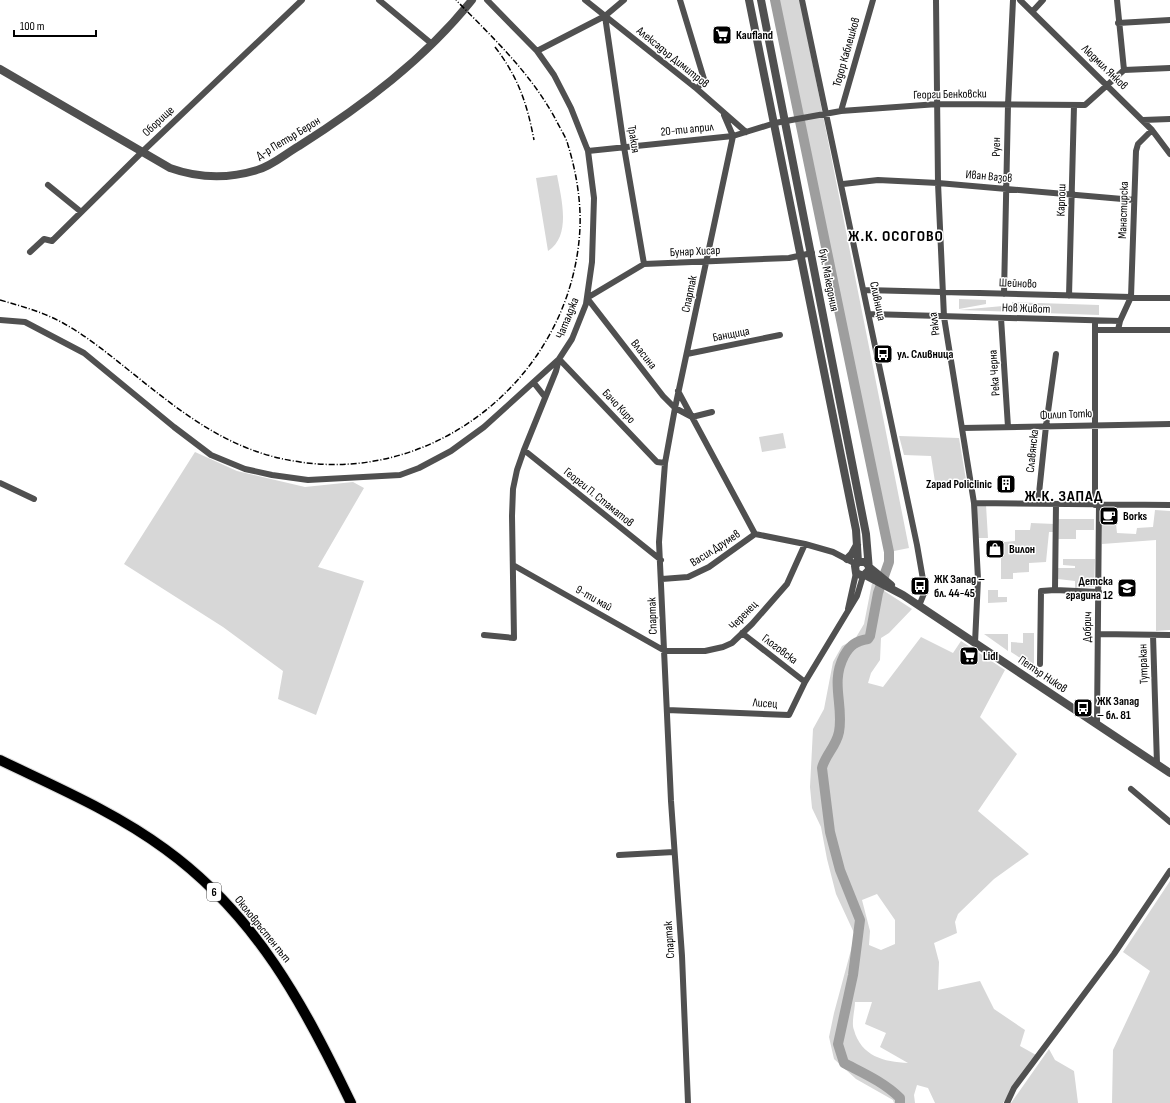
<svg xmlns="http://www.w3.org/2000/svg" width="1170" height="1103" font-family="'Sofia Sans Condensed',sans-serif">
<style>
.green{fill:#d7d7d7;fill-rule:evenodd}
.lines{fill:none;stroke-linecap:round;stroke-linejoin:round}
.river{stroke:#9e9e9e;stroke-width:10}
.primary-casing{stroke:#dbdbdb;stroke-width:12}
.minor{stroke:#505050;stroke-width:6}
.tertiary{stroke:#505050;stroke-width:8}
.primary{stroke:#000;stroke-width:10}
.rail{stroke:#000;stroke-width:1.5;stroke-dasharray:6 2 1 2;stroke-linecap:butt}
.labels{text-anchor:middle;stroke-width:3;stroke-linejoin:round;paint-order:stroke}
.shield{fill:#fff;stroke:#4c4c4c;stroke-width:1}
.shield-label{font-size:11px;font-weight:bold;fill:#000}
.poi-label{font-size:12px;font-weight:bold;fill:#000;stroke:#fff;text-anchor:start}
.street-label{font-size:12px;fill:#000;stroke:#fff}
.district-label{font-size:16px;font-weight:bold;letter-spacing:1px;fill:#000;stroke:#fff}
</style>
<rect width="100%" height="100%" fill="#fff"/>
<!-- green -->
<path class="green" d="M774 0H800L909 548 889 552Z
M557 175C561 197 572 236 548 251L536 178Z
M959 299 986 300V304L959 309Z
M1012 302 1099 305V315L959 310 1003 306V309H1012Z
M783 433 786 448 762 452 759 437Z
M899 436 959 438 966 480 935 482 931 456 904 455Z
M195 452 237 471 305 487 353 482 364 488 318 567 364 581 316 715 278 699 283 671 223 627 124 564Z
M976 505H986L988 538H978Z
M1155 510 1170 511V630L1156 631V540L1102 544V523L1116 524 1117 533 1136 534 1137 528 1153 527Z
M1057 519H1094V530H1076V539H1057Z
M1031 523 1055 524 1054 532H1049L1046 562 1029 563V572L1013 573V579H1001V556H1004V542L1015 541V530H1030Z
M1063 559H1095L1094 587 1075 588V581L1058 579V568H1075V566L1063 565Z
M872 583 912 609 889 633 881 638 880 660 871 673 868 683 883 687 921 637 953 653 961 641 1005 670 980 717 1017 754 978 811 1029 854 994 879 958 914 955 922 957 933 934 943 939 962 938 990 980 981 994 1009 1025 1030 1020 1046 1036 1055 1003 1103H935L928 1088 917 1085 914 1095 915 1103H894L893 1100 856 1079 834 1059 829 1037 834 1013 855 935 836 894 827 859 821 827 812 808 810 787 813 729 824 709 833 662 842 646 855 639 864 624ZM877 894 895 920V944L881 950 869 945 870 931 862 900ZM855 1002H872L865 1024 886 1033 880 1047 908 1063C884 1062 861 1056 854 1030 851 1023 855 1010 855 1002Z
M988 590H998V597H1007V602L988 603Z
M1023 633H1034V667L1011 652V642L1023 643Z
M984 634H1008V651Z
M1170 881V1103H1112L1113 1050 1150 971 1123 952Z
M1049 1049 1055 1060 1074 1071 1078 1103H1011Z"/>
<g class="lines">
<!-- river -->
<path class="river" d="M775 0 889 552V562L878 593 870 636 868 639C856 641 850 645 844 656 830 683 844 705 839 732 836 747 825 755 822 768L830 832 840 870 860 920 853 975 838 1044 844 1063C863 1073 884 1082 900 1098V1103"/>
<!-- primary casing -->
<g class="primary-casing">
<path id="primary" d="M0 760C56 787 115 812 165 849 256 915 304 1005 351 1103"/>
</g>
<!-- minor -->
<path class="minor" d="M379 0 432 44
M585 0 697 89 746 132
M680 0 704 79 697 89
M802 0 917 545 925 591 919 606
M936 0 938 183 944 317 974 503 978 579 975 643
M1020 0 1152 130 1170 154
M1117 0 1124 70
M1032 12 1043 0
M605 16 624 147 644 264
M1118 23 1170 20
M537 51 605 16 624 0
M841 111 873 0
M724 115 733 136
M1143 120 1170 119
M588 151 733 136 775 123 841 111 938 104 1085 105 1124 70 1170 68
M843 184 878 180 938 183 1134 200
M48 185 80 211
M30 252 44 239 52 241 141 153 302 0
M865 290 1170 298
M1004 294 1008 105 1013 0
M1069 296 1074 106
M870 314 1120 321 1118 330H1170
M1001 318 1008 427
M0 320 25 322 84 353 174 427 211 455 245 469 272 475 308 480 400 475 419 468 451 451 484 427 558 360
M1120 321 1131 297 1136 151 1138 144 1152 130
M1095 330H1118
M687 354 780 335
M559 359 657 462 665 463
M534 383 545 397
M678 391 755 534
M692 417 675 408 663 396 587 298 644 264 789 258 812 253
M692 417 712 412
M962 428 1170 424
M524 450 661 560
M0 483 34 499
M974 503 1170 505
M1038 503 1046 426 1056 354
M1095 505V321
M755 534 805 544 833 552 856 564
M513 565 665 651H705L723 647 732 643 752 624 787 584 805 544
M662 579 688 577 709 567 755 534
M1055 590 1099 592
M848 609 856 573
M742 633 805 682
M1098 634 1170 635
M484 635 514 638 512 516 513 489 517 470 524 450 556 371 559 359 572 339 586 304 592 262 594 198 588 151 571 108 554 75 537 51 487 0
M1153 635 1157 764
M1040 664 1041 591 1055 590 1056 504
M667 710 789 715 805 682 857 596 863 576
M1097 724 1099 505
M1131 789 1170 822
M619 855 674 852
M688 1103 682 956 671 801 659 542 665 463 675 408 733 136
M1007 1103 1014 1088 1114 954 1170 871"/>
<!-- tertiary -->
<path class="tertiary" d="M749 0 856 530 858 562
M761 0 866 534 869 570 863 576 856 573 855 566 858 562H865L868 565
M0 69 170 168C198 178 228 179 257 170 272 166 285 154 299 146 362 106 425 59 472 0
M847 559 852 554 857 545
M869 567 891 585
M865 575 903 595 1170 773"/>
<!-- primary -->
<use href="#primary" class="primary"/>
<!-- rail -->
<path class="rail" d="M495 47C518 77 527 103 534 140
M0 300C21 306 43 312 63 323 85 335 106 352 126 368 180 411 228 452 300 462 442 483 574 370 580 227 581 200 576 171 568 145 566 137 561 130 557 122 532 74 493 38 456 0"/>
</g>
<!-- icons -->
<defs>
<g id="supermarket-square" transform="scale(1)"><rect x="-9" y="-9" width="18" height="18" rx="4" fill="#000" stroke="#fff"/><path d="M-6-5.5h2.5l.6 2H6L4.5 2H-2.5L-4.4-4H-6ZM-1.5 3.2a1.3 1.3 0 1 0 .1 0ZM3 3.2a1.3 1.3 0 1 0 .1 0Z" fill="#fff"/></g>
<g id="bus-square" transform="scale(1)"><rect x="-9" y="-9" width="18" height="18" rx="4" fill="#000" stroke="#fff"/><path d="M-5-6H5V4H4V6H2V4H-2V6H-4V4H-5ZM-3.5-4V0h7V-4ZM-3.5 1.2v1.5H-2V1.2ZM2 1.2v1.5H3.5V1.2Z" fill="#fff"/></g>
<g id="building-square" transform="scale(1)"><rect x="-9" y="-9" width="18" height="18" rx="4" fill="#000" stroke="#fff"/><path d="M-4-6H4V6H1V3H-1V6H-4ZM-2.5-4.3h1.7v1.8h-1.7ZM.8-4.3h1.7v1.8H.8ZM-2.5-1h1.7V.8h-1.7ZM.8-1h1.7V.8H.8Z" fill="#fff"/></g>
<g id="cafe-square" transform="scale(1)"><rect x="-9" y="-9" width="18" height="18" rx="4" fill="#000" stroke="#fff"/><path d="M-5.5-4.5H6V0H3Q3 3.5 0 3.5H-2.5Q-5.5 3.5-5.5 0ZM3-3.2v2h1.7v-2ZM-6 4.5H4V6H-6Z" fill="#fff"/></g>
<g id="shop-square" transform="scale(1)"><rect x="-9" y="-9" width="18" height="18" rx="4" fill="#000" stroke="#fff"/><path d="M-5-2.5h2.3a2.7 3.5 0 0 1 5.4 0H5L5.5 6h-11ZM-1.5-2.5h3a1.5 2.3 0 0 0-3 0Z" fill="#fff"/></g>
<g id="school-square" transform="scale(1)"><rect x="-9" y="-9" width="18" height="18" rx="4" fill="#000" stroke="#fff"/><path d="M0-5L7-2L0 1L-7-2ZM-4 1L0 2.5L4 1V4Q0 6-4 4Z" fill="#fff"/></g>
</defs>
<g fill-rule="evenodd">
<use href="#supermarket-square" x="722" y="35"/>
<use href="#bus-square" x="883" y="354"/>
<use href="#building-square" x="1006" y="484"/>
<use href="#cafe-square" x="1109" y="516"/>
<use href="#shop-square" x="995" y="549"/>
<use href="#bus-square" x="920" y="586"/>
<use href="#school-square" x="1127" y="588"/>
<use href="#supermarket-square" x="969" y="656"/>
<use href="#bus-square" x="1083" y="708"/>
</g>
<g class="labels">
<!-- shield labels -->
<rect class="shield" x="207" y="883" width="14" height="18" rx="3"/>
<g class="shield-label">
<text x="214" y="896">6</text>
</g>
<!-- poi labels -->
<g class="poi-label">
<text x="736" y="39">Kaufland</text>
<text x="897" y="358">ул. Сливница</text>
<text x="992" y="488" text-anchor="end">Zapad Policlinic</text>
<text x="1123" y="520">Borks</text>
<text x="1009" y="553">Вилон</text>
<text x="934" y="583">ЖК Запад –<tspan x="934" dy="14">бл. 44-45</tspan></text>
<text x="1113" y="585" text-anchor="end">Детска<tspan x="1113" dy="14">градина 12</tspan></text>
<text x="983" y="660">Lidl</text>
<text x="1097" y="705">ЖК Запад<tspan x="1097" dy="14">– бл. 81</tspan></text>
</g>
<!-- street labels -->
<g class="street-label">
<text transform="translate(846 52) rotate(-74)" y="4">Тодор Каблешков</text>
<text transform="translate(673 57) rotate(39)" y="4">Алексадър Димитров</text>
<text transform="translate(1105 67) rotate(44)" y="4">Людмил Янков</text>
<text transform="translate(950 94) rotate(-1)" y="4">Георги Бенковски</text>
<text transform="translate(158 121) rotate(-43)" y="4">Оборище</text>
<text transform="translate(687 129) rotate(-6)" y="4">20-ти април</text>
<text transform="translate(288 138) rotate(-31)" y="4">Д-р Петър Берон</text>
<text transform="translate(634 139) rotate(81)" y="4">Тракия</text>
<text transform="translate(996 147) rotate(-89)" y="4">Руен</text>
<text transform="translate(989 176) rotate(5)" y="4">Иван Вазов</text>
<text transform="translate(1061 200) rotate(-88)" y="4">Карпош</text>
<text transform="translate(1123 210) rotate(-88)" y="4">Манастирска</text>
<text transform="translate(695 251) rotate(-3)" y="4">Бунар Хисар</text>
<text transform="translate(829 280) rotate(79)" y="4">бул. Македония</text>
<text transform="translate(1018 283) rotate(2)" y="4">Шейново</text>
<text transform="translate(689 294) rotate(-78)" y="4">Спартак</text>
<text transform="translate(878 301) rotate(78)" y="4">Сливница</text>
<text transform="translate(1026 308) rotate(2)" y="4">Нов Живот</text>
<text transform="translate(567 318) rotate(-68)" y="4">Чаталджа</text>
<text transform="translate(934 324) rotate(-97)" y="4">Ракла</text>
<text transform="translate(731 334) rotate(-11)" y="4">Банщица</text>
<text transform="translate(644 354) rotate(52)" y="4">Власина</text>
<text transform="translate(994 373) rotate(-94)" y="4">Река Черна</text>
<text transform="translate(619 406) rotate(47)" y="4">Бачо Киро</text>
<text transform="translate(1066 414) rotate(-2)" y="4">Филип Тотю</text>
<text transform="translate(1032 451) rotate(-84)" y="4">Славянска</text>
<text transform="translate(599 497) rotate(39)" y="4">Георги П. Стаматов</text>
<text transform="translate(715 548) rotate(-33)" y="4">Васил Друмев</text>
<text transform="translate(594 598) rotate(29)" y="4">9-ти май</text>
<text transform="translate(743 615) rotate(-46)" y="4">Черенец</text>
<text transform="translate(652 616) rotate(-92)" y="4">Спартак</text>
<text transform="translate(1087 627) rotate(-89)" y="4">Добрич</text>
<text transform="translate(780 649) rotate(37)" y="4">Глоговска</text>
<text transform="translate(1143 664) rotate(-92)" y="4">Тутракан</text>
<text transform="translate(1043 674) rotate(34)" y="4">Петър Ников</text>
<text transform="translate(765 703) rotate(3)" y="4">Лисец</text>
<text transform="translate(263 929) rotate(51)" y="4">Околовръстен път</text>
<text transform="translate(669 940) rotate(-94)" y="4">Спартак</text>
</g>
<!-- district labels -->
<g class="district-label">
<text x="896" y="241">Ж.К. ОСОГОВО</text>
<text x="1064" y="501">Ж.К. ЗАПАД</text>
</g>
</g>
<!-- scale -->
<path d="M14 30v6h82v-6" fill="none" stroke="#000000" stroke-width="2"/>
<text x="20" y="30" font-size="12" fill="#000000" stroke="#ffffff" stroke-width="3" paint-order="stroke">100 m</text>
</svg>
